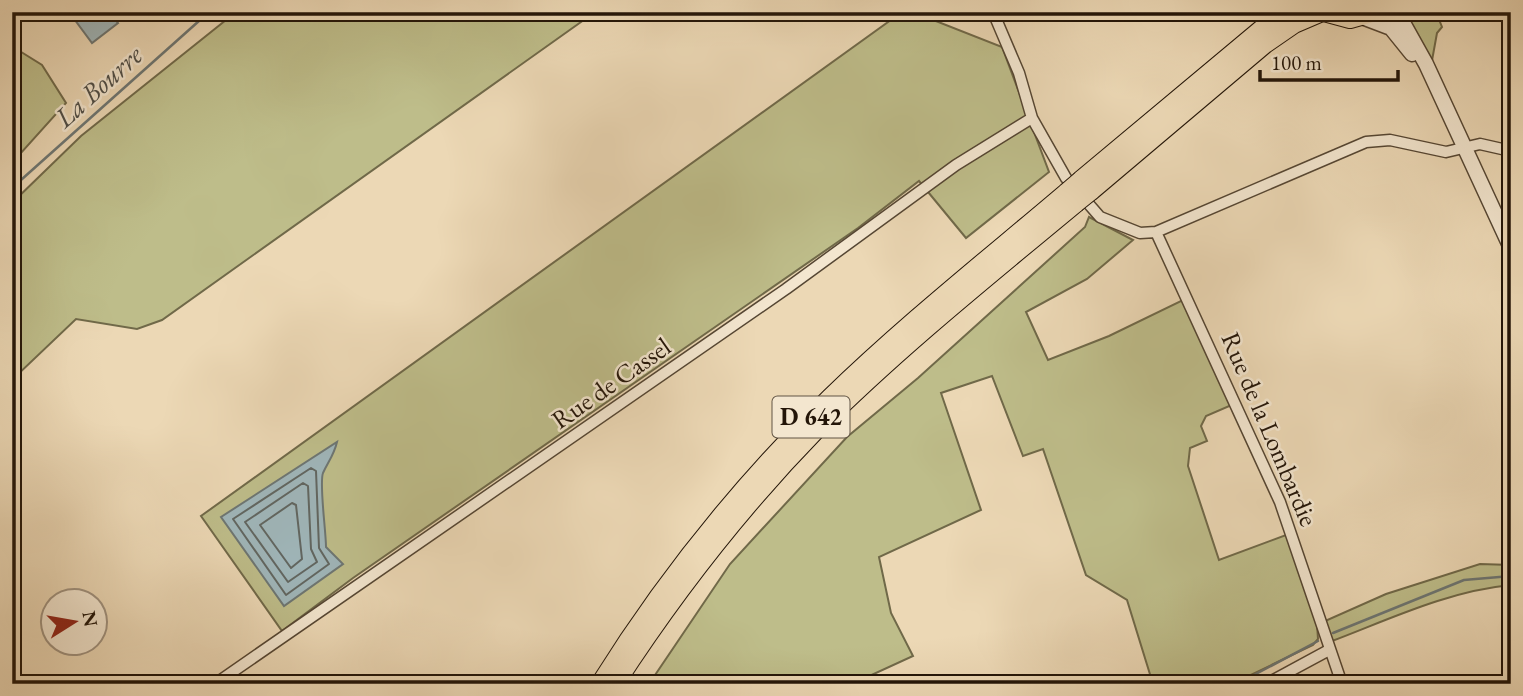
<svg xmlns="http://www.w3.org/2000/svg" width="1523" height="696" font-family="'EB Garamond',serif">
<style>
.green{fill:#bebd8a;stroke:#706949;stroke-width:2}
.water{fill:#9fb6ba;stroke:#6d7673;stroke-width:2}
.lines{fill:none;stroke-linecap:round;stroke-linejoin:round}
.shore{stroke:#616661;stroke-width:2}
.stream{stroke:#6d7673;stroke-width:2.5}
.minor-casing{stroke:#554633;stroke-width:13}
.tertiary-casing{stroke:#554633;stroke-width:17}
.trunk-casing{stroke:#231508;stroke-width:20}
.minor{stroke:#f3e6cf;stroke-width:10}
.tertiary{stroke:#f3e6cf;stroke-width:14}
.trunk{stroke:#ecd8b5;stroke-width:18}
.trunk-bridge-casing{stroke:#231508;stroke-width:20;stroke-linecap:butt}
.trunk-bridge{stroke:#ecd8b5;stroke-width:18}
.labels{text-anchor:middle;stroke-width:5;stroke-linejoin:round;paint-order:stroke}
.shield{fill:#f3e6cf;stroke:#615444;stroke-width:2}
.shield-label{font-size:24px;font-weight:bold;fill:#231508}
.street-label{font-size:26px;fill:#231508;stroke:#f3e6cf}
.water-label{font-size:28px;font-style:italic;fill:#4e4d46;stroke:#f3e6cf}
</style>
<rect width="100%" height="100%" fill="#ecd8b5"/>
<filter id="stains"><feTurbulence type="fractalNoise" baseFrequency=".00286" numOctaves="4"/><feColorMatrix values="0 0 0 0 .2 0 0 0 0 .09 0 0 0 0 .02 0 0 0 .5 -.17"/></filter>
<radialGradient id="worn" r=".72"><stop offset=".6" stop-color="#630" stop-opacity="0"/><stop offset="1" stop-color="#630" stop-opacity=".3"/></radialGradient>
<!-- green -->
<path class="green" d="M236 12H595L162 320 137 329 76 319 12 380V203L81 136Z
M902 12H913L1002 47 1049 172 966 238 919 181 858 228 353 578 282 631 201 516Z
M1405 12H1436L1442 27 1437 33 1431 66Z
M18 50 42 65 66 103 12 163V51Z
M1089 217 1133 240 1087 279 1026 312 1048 360 1109 336 1185 299 1234 404 1206 416 1201 426 1207 441 1190 448 1188 466 1219 560 1286 535 1317 624 1318 639 1313 645 1232 684H1153L1127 600 1086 575 1043 449 1023 456 992 376 941 393 981 510 879 557 891 613 913 656 852 684H649L730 564 847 437 918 378 1085 227Z
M1480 564 1511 565V585C1448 591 1390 619 1332 641L1325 621 1386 594Z"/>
<!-- water -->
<path class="water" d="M69 12H109L118 23 92 43Z
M337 442C334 455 328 462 323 473 319 483 326 531 326 547L343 564 284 606 221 517Z"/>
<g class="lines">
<!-- shore -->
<path class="shore" d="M311 468 316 471 319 548 329 564 286 595 233 519Z
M303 483 308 486 311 549 317 562 288 582 245 522Z
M292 503 296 505 302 559 291 568 260 525Z"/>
<!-- stream -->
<path class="stream" d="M12 188 209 12
M1333 633 1464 580 1511 576
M1237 684 1318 641"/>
<!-- minor casing -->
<g class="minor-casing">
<path id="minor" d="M993 12 1019 73 1032 118 1066 178 1100 217 1140 233 1156 232 1366 142 1390 140 1446 152 1480 144 1511 151
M1156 232 1280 502 1342 684
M215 684 786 289 956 165 1032 118
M1266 684 1329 650"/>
</g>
<!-- tertiary casing -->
<g class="tertiary-casing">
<path id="tertiary" d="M1397 12 1426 64 1511 248
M1362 17 1391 28 1412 54"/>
</g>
<!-- trunk casing -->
<g class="trunk-casing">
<path id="trunk" d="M1324 12 1350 19 1375 12
M1081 180 1282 12
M1091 191 1265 44 1294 24 1322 12
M600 684C665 580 742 484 830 398 905 325 987 260 1067 192
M615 684C674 593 740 508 816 430 897 349 988 276 1076 203"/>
</g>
<!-- minor -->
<use href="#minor" class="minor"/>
<!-- tertiary -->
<use href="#tertiary" class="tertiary"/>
<!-- trunk -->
<use href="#trunk" class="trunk"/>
<!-- trunk-bridge casing -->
<g class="trunk-bridge-casing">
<path id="trunk-bridge" d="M1067 192 1081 180
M1076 203 1091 191"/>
</g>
<!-- trunk-bridge -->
<use href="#trunk-bridge" class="trunk-bridge"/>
</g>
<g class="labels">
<!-- shield labels -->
<rect class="shield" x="772.5" y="396.5" width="77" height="41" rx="5"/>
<g class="shield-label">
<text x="811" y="425">D 642</text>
</g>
<!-- street labels -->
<g class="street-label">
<text transform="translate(611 383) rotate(-35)" y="9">Rue de Cassel</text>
<text transform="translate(1270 429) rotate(67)" y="9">Rue de la Lombardie</text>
</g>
<!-- water labels -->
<g class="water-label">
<text transform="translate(98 86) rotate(-42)" y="10">La Bourre</text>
</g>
</g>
<!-- margin -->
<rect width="1523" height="696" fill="none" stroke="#ecd8b5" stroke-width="42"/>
<rect x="14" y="14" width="1495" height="668" fill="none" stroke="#231508" stroke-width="3.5"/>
<rect x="21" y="21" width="1481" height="654" fill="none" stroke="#231508" stroke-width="2"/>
<!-- north arrow -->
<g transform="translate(74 622) rotate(79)"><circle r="33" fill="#f3e6cf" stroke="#a0927f" stroke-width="2"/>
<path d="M0-5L12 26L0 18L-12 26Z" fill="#8f2418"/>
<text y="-10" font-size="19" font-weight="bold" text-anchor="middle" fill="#231508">N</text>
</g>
<!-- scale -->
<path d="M1260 70v10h138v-10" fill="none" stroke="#231508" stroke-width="3.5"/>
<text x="1271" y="70" font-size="21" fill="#231508" stroke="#f3e6cf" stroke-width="5" paint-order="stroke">100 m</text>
<rect width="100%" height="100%" filter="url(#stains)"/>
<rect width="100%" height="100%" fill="url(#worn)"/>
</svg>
